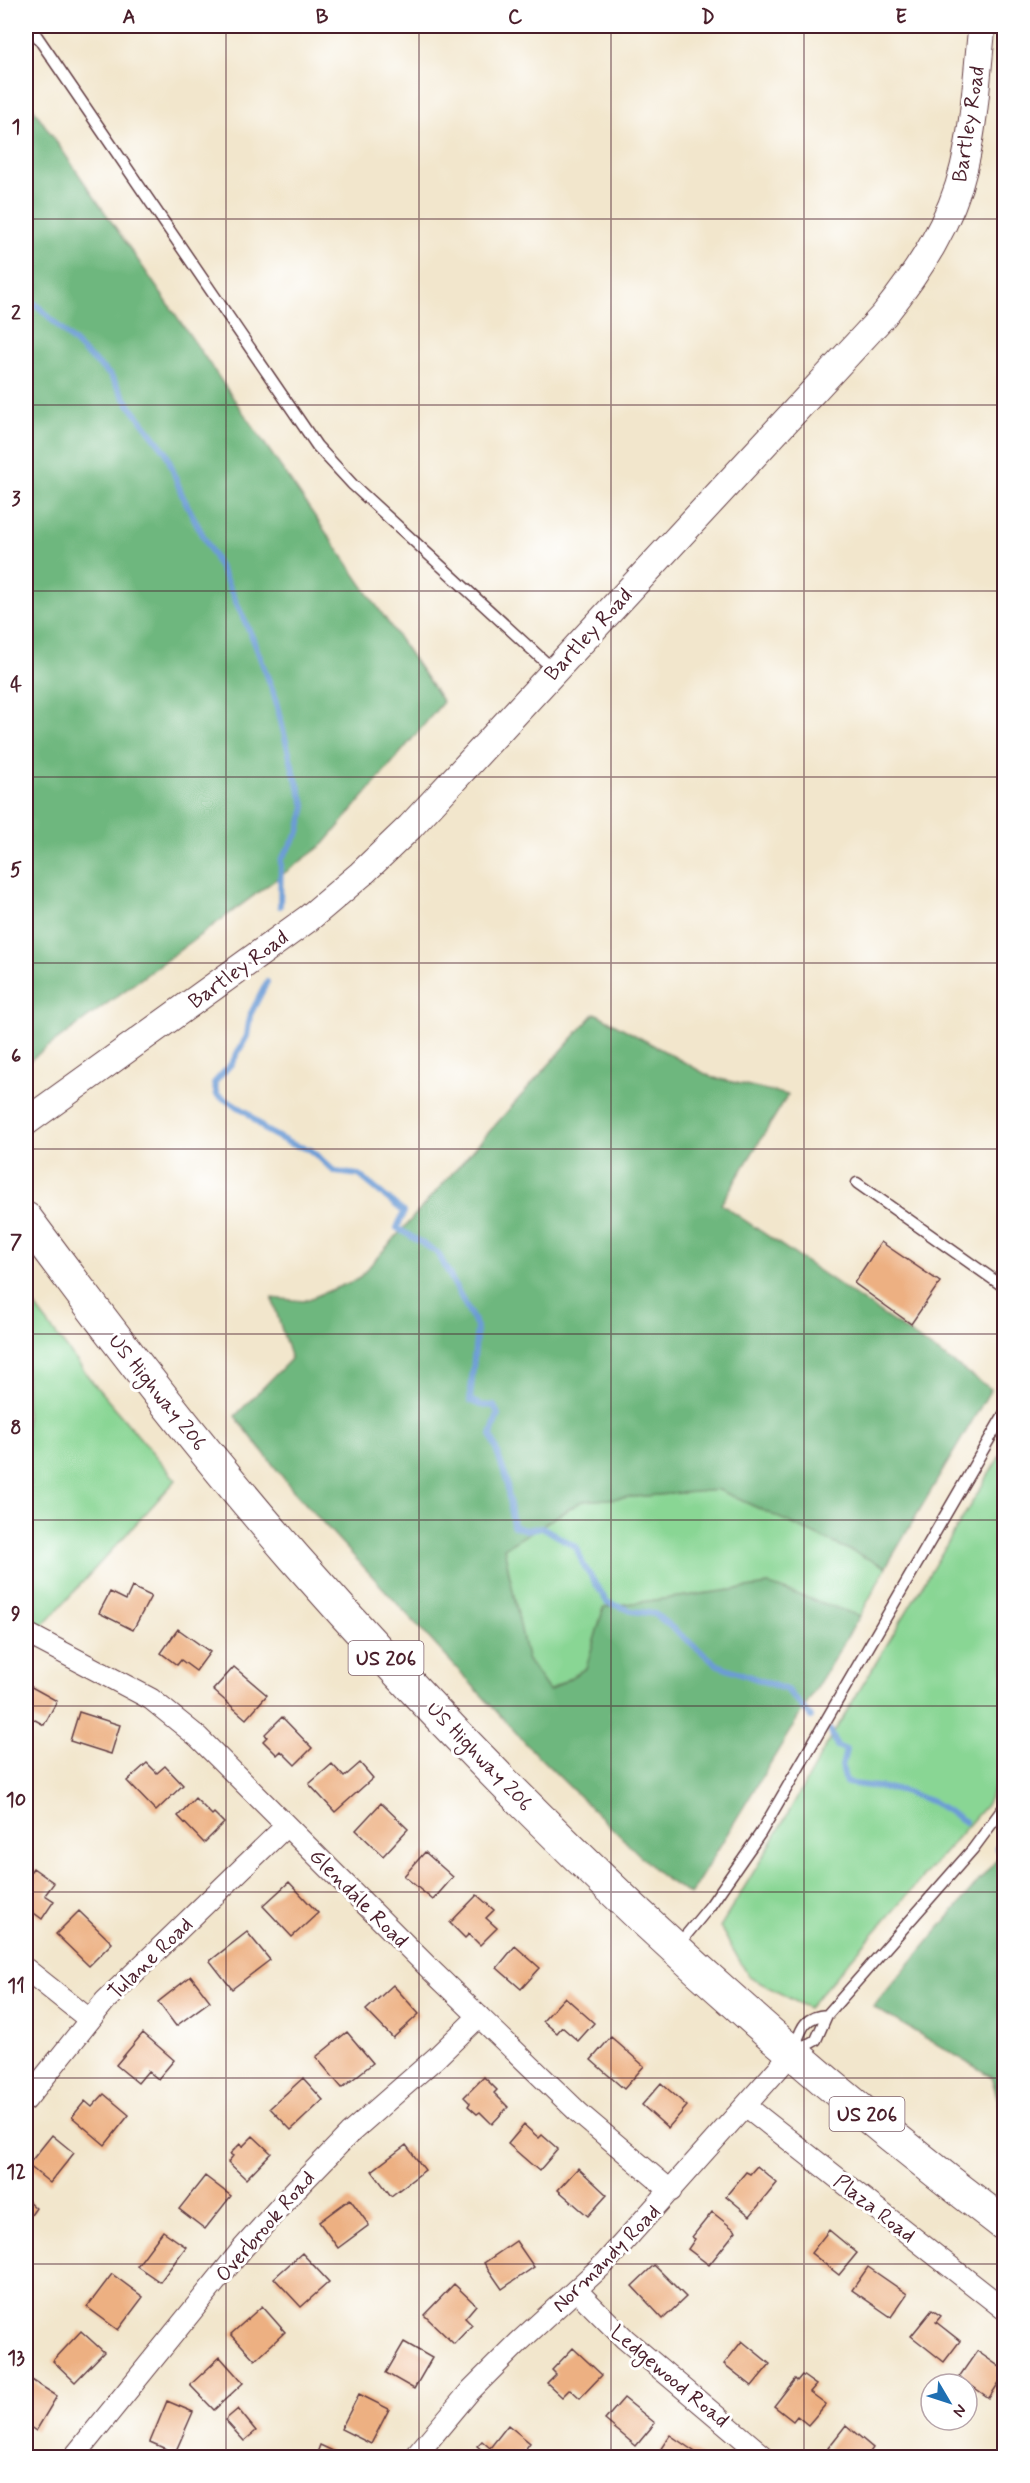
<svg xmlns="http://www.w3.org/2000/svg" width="1030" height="2483" font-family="Mynerve,sans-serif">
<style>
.green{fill:#89d694;stroke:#6a7a60;stroke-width:1.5}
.forest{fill:#6eb77e;stroke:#5c6b54;stroke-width:1.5}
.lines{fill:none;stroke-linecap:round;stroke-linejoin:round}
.stream{stroke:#6c9cd5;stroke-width:6}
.building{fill:#edb082}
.service-casing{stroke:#633d43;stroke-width:13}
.minor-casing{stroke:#633d43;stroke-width:23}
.tertiary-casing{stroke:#633d43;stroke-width:29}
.trunk-casing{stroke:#633d43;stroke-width:35}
.service{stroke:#fff;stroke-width:10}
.minor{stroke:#fff;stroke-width:21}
.tertiary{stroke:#fff;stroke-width:27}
.trunk{stroke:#fff;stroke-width:33}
.grid{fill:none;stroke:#4a1f2b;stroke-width:1.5;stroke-opacity:0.55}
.labels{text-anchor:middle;stroke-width:6;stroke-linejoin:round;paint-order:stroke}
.shield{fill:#fff;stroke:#80626b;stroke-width:1.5}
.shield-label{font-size:20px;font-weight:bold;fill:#4a1f2b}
.street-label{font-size:21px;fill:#4a1f2b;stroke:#fff}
.neatline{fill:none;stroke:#4a1f2b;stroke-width:2}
.grid-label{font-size:20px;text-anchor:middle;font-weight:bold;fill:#4a1f2b}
</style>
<rect width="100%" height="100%" fill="#fff"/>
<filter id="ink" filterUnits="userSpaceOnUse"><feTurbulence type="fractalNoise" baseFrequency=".0167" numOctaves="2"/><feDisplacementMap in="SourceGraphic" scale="12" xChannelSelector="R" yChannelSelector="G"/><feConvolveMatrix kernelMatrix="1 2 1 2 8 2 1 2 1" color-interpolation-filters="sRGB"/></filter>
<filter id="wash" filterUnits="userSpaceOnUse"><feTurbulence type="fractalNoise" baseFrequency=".008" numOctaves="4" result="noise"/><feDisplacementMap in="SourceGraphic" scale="24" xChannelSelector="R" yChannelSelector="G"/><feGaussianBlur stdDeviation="1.35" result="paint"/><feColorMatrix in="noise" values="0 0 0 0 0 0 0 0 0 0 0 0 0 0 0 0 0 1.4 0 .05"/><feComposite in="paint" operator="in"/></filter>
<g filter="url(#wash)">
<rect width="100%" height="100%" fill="#f2e6cc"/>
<!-- green -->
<path class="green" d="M26 1295 94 1384 176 1480 26 1644Z
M1004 1449V1769L986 1805 808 2008 749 1977 720 1927 770 1845 826 1746Z
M719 1490 886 1567 860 1616 769 1585 604 1607 586 1668 549 1691 527 1659 504 1548 582 1501Z"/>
<!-- forest -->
<path class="forest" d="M26 98 443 702 324 844 26 1063Z
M595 1013 711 1077 788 1095 721 1204 991 1389 886 1567 719 1490 582 1501 504 1548 527 1659 549 1691 586 1668 604 1607 769 1585 860 1616 690 1895 661 1876 532 1750 292 1489 235 1416 291 1359 272 1298 304 1301 358 1279Z
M1004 1851V2120L991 2076 873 2007Z"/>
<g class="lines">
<!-- stream -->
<path class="stream" d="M26 297 39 307 85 353 110 375 130 406 166 452 182 495 225 578 253 639 274 694 294 773 305 806 299 832 281 860 280 906
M267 982 250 1015 247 1036 232 1063 214 1083 217 1095 247 1112 265 1130 291 1144 311 1150 335 1172 359 1175 404 1212 397 1228 438 1253 477 1327 470 1400 480 1405 494 1406 498 1414 491 1435 506 1478 513 1526 526 1530 542 1527 576 1547 583 1564 607 1602 632 1611 655 1614 718 1665 787 1690 811 1717
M830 1730 837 1746 846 1750 842 1766 846 1783 900 1790 933 1802 965 1822
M997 1848 1004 1844"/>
</g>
<g id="blocks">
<!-- building -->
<path class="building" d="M881 1242 940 1282 911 1324 854 1283Z
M132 1587 151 1596 133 1630 99 1613 110 1592 126 1600Z
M178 1629 210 1652 196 1671 181 1660 177 1665 161 1653Z
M234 1667 267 1695 246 1719 213 1690Z
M26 1684 57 1701 44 1725 26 1715Z
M79 1712 120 1725 111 1754 70 1741Z
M282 1717 312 1748 295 1765 281 1751 277 1755 263 1741 267 1737 265 1734Z
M147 1763 157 1773 165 1766 183 1785 156 1811 127 1781Z
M360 1763 373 1778 335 1812 309 1784 332 1764 344 1777Z
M195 1798 212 1815 214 1813 224 1823 204 1843 178 1816Z
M381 1803 408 1829 383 1856 356 1830Z
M425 1852 453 1877 433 1900 404 1876Z
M33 1868 54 1883 45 1895 54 1901 42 1919 26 1907V1878Z
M289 1882 318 1913 292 1937 263 1906Z
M477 1895 494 1910 486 1918 497 1928 480 1945 469 1934 465 1938 450 1923Z
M79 1911 112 1943 89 1966 56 1934Z
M247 1932 270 1960 232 1989 210 1961Z
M515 1946 540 1968 521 1989 497 1968Z
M191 1976 210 2001 176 2026 158 2002Z
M393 1985 419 2014 393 2038 366 2010Z
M565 1997 594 2023 578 2041 562 2027 557 2033 543 2021Z
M347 2032 373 2063 342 2088 316 2057Z
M143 2033 174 2060 158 2079 148 2071 138 2083 116 2065Z
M611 2037 644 2066 624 2089 591 2060Z
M484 2077 497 2090 494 2093 508 2107 492 2124 480 2112 477 2114 468 2106 470 2103 464 2097Z
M303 2078 323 2100 291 2130 270 2108Z
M661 2083 687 2106 668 2128 642 2105Z
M104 2094 129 2115 105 2145 72 2117 85 2101 92 2107Z
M524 2125 539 2138 542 2135 558 2149 539 2171 508 2144Z
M52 2135 74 2153 50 2183 28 2165Z
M253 2136 271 2153 246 2179 228 2162 233 2156 230 2154 240 2144 242 2147Z
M406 2145 425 2170 391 2196 372 2171Z
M757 2166 777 2183 750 2216 726 2196 746 2172 750 2174Z
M578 2168 607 2195 588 2216 558 2190Z
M205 2176 231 2196 205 2229 179 2209Z
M26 2199 36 2208 26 2222Z
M350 2199 369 2225 338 2248 319 2222Z
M712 2212 736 2231 709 2265 688 2249 695 2239 692 2237Z
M829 2230 857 2253 839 2275 811 2253Z
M163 2231 186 2247 160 2282 137 2266Z
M516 2241 534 2267 502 2289 484 2263Z
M302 2253 329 2282 301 2307 274 2278Z
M654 2265 686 2297 663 2319 632 2286Z
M868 2267 907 2294 891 2317 852 2290Z
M112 2274 143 2297 118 2330 87 2307Z
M454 2284 476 2305 465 2318 472 2325 454 2344 424 2315Z
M262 2306 285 2332 255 2360 231 2334Z
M932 2310 941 2316 936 2322 960 2341 944 2362 911 2336Z
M81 2331 104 2352 75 2382 53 2361Z
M742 2341 770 2364 752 2386 724 2364Z
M404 2342 432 2358 414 2389 386 2373Z
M573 2348 602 2375 580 2398 570 2389 562 2397 547 2383 556 2374 552 2370Z
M977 2351 1004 2370V2375L989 2398 959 2377Z
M220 2357 243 2383 214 2410 190 2385Z
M802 2375 816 2385 810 2392 826 2404 808 2425 797 2416 793 2421 774 2406 795 2379 797 2381Z
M27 2377 57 2396 36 2431 26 2424Z
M359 2394 389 2409 371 2444 341 2429Z
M624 2398 655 2423 636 2446 605 2420Z
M167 2401 193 2412 175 2453 150 2442Z
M238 2409 256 2431 244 2441 225 2420Z
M508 2425 530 2443 519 2458H492L477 2446 482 2441 490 2448Z
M846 2425 873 2448 866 2458H840L828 2448Z
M670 2435 704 2458H659L656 2456Z
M320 2445 348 2458H315Z"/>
</g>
</g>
<g filter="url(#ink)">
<use href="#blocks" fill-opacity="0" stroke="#633d43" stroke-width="1.5"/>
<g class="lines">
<!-- service casing -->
<g class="service-casing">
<path id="service" d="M30 26 317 446 353 485 554 670
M857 1183 1004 1287
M678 1945 710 1906 760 1834 1004 1414
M794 2049C801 2030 803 2016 827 2015
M796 2051 816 2040 827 2015 973 1849 1004 1807"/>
</g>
<!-- minor casing -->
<g class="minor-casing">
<path id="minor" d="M26 1633 151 1699 198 1737 433 1972 579 2113 671 2191
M26 1969 90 2020
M26 2100 105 2001 286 1826
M746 2106 1004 2309
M577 2291 625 2339 766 2458
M73 2458 243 2248 294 2191 349 2134 438 2056 479 2016
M414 2458 470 2391 519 2342 605 2263 793 2052"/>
</g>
<!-- tertiary casing -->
<g class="tertiary-casing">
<path id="tertiary" d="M26 1122 309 918 361 874 410 827 884 315C919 271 951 222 964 167 975 121 977 72 982 26"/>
</g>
<!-- trunk casing -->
<g class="trunk-casing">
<path id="trunk" d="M26 1219C111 1334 199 1448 294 1557 508 1801 746 2028 1004 2224"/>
</g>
<!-- service -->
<use href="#service" class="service"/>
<!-- minor -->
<use href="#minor" class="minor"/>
<!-- tertiary -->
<use href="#tertiary" class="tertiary"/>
<!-- trunk -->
<use href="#trunk" class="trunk"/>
</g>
</g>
<!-- grid -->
<path class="grid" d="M226 26V2458M419 26V2458M611 26V2458M804 26V2458M26 219H1004M26 405H1004M26 591H1004M26 777H1004M26 963H1004M26 1149H1004M26 1334H1004M26 1520H1004M26 1706H1004M26 1892H1004M26 2078H1004M26 2264H1004"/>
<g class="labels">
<!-- shield labels -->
<g class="shield">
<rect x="348.5" y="1641" width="75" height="34" rx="4.5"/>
<rect x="829.5" y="2097" width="75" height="34" rx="4.5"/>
</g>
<g class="shield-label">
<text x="386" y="1665">US 206</text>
<text x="867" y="2121">US 206</text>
</g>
<!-- street labels -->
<g class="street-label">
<text transform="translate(968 124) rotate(-81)" y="7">Bartley Road</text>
<text transform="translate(588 634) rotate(-47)" y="7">Bartley Road</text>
<text transform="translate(238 969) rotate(-36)" y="7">Bartley Road</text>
<text transform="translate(158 1392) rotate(51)" y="7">US Highway 206</text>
<text transform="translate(480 1756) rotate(46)" y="7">US Highway 206</text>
<text transform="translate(359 1898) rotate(45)" y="7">Glendale Road</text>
<text transform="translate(150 1958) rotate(-44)" y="7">Tulane Road</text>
<text transform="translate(875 2208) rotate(38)" y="7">Plaza Road</text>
<text transform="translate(265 2226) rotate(-49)" y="7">Overbrook Road</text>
<text transform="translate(606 2258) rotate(-45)" y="7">Normandy Road</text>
<text transform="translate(670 2376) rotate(40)" y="7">Ledgewood Road</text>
</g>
</g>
<!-- margin -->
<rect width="1030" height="2483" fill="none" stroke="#fff" stroke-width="66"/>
<!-- north arrow -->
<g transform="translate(949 2402) rotate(129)"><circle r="28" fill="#ffffff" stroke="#b7a5aa" stroke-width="1.5"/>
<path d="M0-4.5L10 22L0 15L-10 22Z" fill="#1f6fb2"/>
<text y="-9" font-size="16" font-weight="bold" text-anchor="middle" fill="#4a1f2b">N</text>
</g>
<rect x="33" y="33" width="964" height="2417" class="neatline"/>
<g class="grid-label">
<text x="129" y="23">A</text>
<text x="322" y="23">B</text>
<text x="515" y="23">C</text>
<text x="708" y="23">D</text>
<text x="901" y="23">E</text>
<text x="16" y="133">1</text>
<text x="16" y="319">2</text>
<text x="16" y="505">3</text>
<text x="16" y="691">4</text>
<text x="16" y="876">5</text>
<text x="16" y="1062">6</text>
<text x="16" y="1248">7</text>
<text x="16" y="1434">8</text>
<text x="16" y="1620">9</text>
<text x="16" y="1806">10</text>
<text x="16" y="1992">11</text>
<text x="16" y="2178">12</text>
<text x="16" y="2364">13</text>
</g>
</svg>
